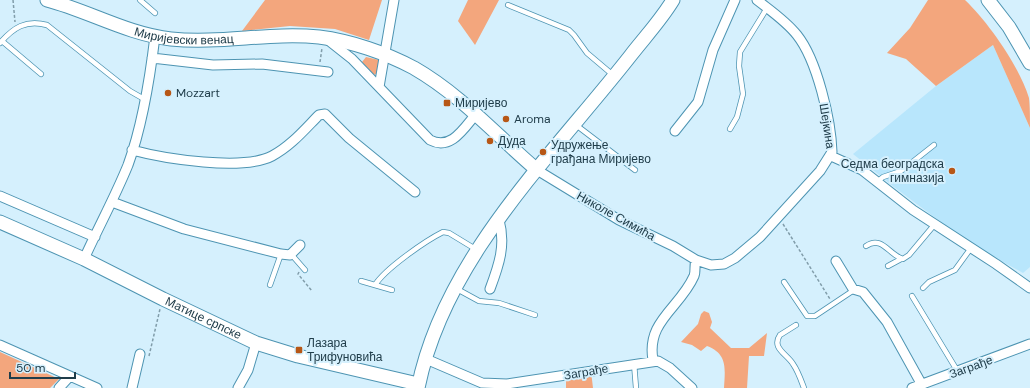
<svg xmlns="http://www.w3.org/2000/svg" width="1030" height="388" font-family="'DM Sans',sans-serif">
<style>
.built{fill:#b8e6fc}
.green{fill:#f3a67d}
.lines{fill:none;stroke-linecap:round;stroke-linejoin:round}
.lane-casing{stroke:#4d94b2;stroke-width:6}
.street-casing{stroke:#4d94b2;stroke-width:11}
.secondary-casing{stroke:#4d94b2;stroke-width:15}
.path{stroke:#819daa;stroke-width:1.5;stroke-dasharray:3 2;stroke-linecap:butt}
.lane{stroke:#fff;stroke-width:4.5}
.street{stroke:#fff;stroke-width:9}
.secondary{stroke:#fff;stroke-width:13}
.poi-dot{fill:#b75716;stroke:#d5f0fd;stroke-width:1.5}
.labels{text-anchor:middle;stroke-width:4;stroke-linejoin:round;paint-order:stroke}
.street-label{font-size:12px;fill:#203d4a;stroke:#d5f0fd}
.poi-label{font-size:12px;fill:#203d4a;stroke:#d5f0fd;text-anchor:start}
</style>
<rect width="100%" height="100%" fill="#d5f0fd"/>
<!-- built -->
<path class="built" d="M993 45 1030 128V267L1023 273 969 243 894 187 853 154 936 86Z"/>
<!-- green -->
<path class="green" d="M265 0H382L369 40 335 29 290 26 242 31Z
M468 0H499L475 45 458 21Z
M928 0H965C989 23 1019 66 1029 98 1030 106 1030 119 1030 128L993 45 936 86 906 59 887 53 910 28Z
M366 57 379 60 380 63 378 73 374 75 362 62Z
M704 311 709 313 712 322 710 328 731 348H749L767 333 764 356H749L747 388H724C725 369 728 354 707 346L701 351 692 345 681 342 698 324 701 314Z
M0 352 59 379 50 388H0Z
M591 371 593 388H566V376Z"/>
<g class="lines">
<!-- lane casing -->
<g class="lane-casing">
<path id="lane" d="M140 0 155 13
M508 5 569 30 574 35 587 53 613 75
M2 41 41 74
M0 43C13 28 26 19 47 25L130 91 144 99
M576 125 635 170
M730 129 737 117 743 94 739 66 740 52 767 8
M877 182 883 177 901 171 934 145
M866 246C882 235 889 255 903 259L909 255 935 224
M291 254 305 270
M888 266 901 259
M361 281 392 290
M784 282 807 316H815L854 290
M270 285 281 254
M375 285C385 269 425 241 443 232L449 233 477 250
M923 288 929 282 955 270 971 248
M457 289 479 301 499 303 535 315
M912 296 958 372
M796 325 780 335C771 348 787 354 793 364 798 371 801 380 804 388
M634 363 636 388"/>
</g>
<!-- street casing -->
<g class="street-casing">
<path id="street" d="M328 40 352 59 430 140C451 151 464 128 476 114
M152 58 213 65 262 64 328 72
M379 87 394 0
M675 131 698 102 713 50 735 0
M132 150C165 159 243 171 272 156 291 146 305 129 319 115L325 114 349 138 415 192
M831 156 862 170 913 210 996 264 1030 288
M537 170 619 220 673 246 696 260 711 265 724 264 735 258 760 237 820 171 832 152C831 120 817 60 797 35 786 21 771 11 757 0
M0 196 95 237
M112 202 184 229 281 254 290 255 300 245
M84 259C98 228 115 197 128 165 143 124 150 78 155 36
M836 261 853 289 863 292 887 322 922 385
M490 289C499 265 506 245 499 220
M0 345 97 388
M426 359 482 383 507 384 658 361 670 368 692 388
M653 360C646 321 680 308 694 276 696 271 694 265 696 260
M59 388 70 376
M132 388 140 354
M238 388 248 370 256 343
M912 388 1030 344"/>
</g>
<!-- secondary casing -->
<g class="secondary-casing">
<g id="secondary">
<path id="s1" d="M47 0C89 11 127 34 171 39 221 44 270 32 319 37 351 41 386 53 414 68 461 95 497 136 537 170"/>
<path d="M988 0 1009 27 1030 63"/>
<path id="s2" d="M0 222 84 259 163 299 256 343 298 356 418 384"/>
<path d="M418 388C444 258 552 156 631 55 645 37 661 20 673 0"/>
</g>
</g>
<!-- path -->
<path class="path" d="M13 0 15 22
M320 62 322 48
M783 224 830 299
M299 272 298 274 312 291
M149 356 160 309"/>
<!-- lane -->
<use href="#lane" class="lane"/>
<!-- street -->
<use href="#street" class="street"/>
<!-- secondary -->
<use href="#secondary" class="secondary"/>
</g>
<!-- markers -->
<g class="poi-dot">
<circle cx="168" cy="93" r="4"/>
<rect x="443" y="99" width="8" height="8" rx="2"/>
<circle cx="506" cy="119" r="4"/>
<circle cx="490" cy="141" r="4"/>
<circle cx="543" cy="152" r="4"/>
<circle cx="952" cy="171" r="4"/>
<rect x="295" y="346" width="8" height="8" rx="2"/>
</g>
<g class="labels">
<!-- street labels -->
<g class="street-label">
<text dy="4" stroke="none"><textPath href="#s1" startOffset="143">Миријевски венац</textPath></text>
<text transform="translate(827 126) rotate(81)" y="4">Шејкина</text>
<text transform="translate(616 216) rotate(29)" y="4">Николе Симића</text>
<text dy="4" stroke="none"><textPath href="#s2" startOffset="225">Матице српске</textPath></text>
<text transform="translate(971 367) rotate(-20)" y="4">Заграђе</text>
<text transform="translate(586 372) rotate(-10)" y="4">Заграђе</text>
</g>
<!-- poi labels -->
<g class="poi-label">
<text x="176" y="97">Mozzart</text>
<text x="455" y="107">Миријево</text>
<text x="514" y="123">Aroma</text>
<text x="498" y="145">Дуда</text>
<text x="551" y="149">Удружење<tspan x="551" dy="14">грађана Миријево</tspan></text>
<text x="944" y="168" text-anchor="end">Седма београдска<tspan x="944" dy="14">гимназија</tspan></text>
<text x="307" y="347">Лазара<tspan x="307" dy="14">Трифуновића</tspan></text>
</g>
</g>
<!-- scale -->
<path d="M10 372v6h65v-6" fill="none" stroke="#203d4a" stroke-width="2"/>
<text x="16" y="372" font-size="12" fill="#203d4a" stroke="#d5f0fd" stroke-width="3" paint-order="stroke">50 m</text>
</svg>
